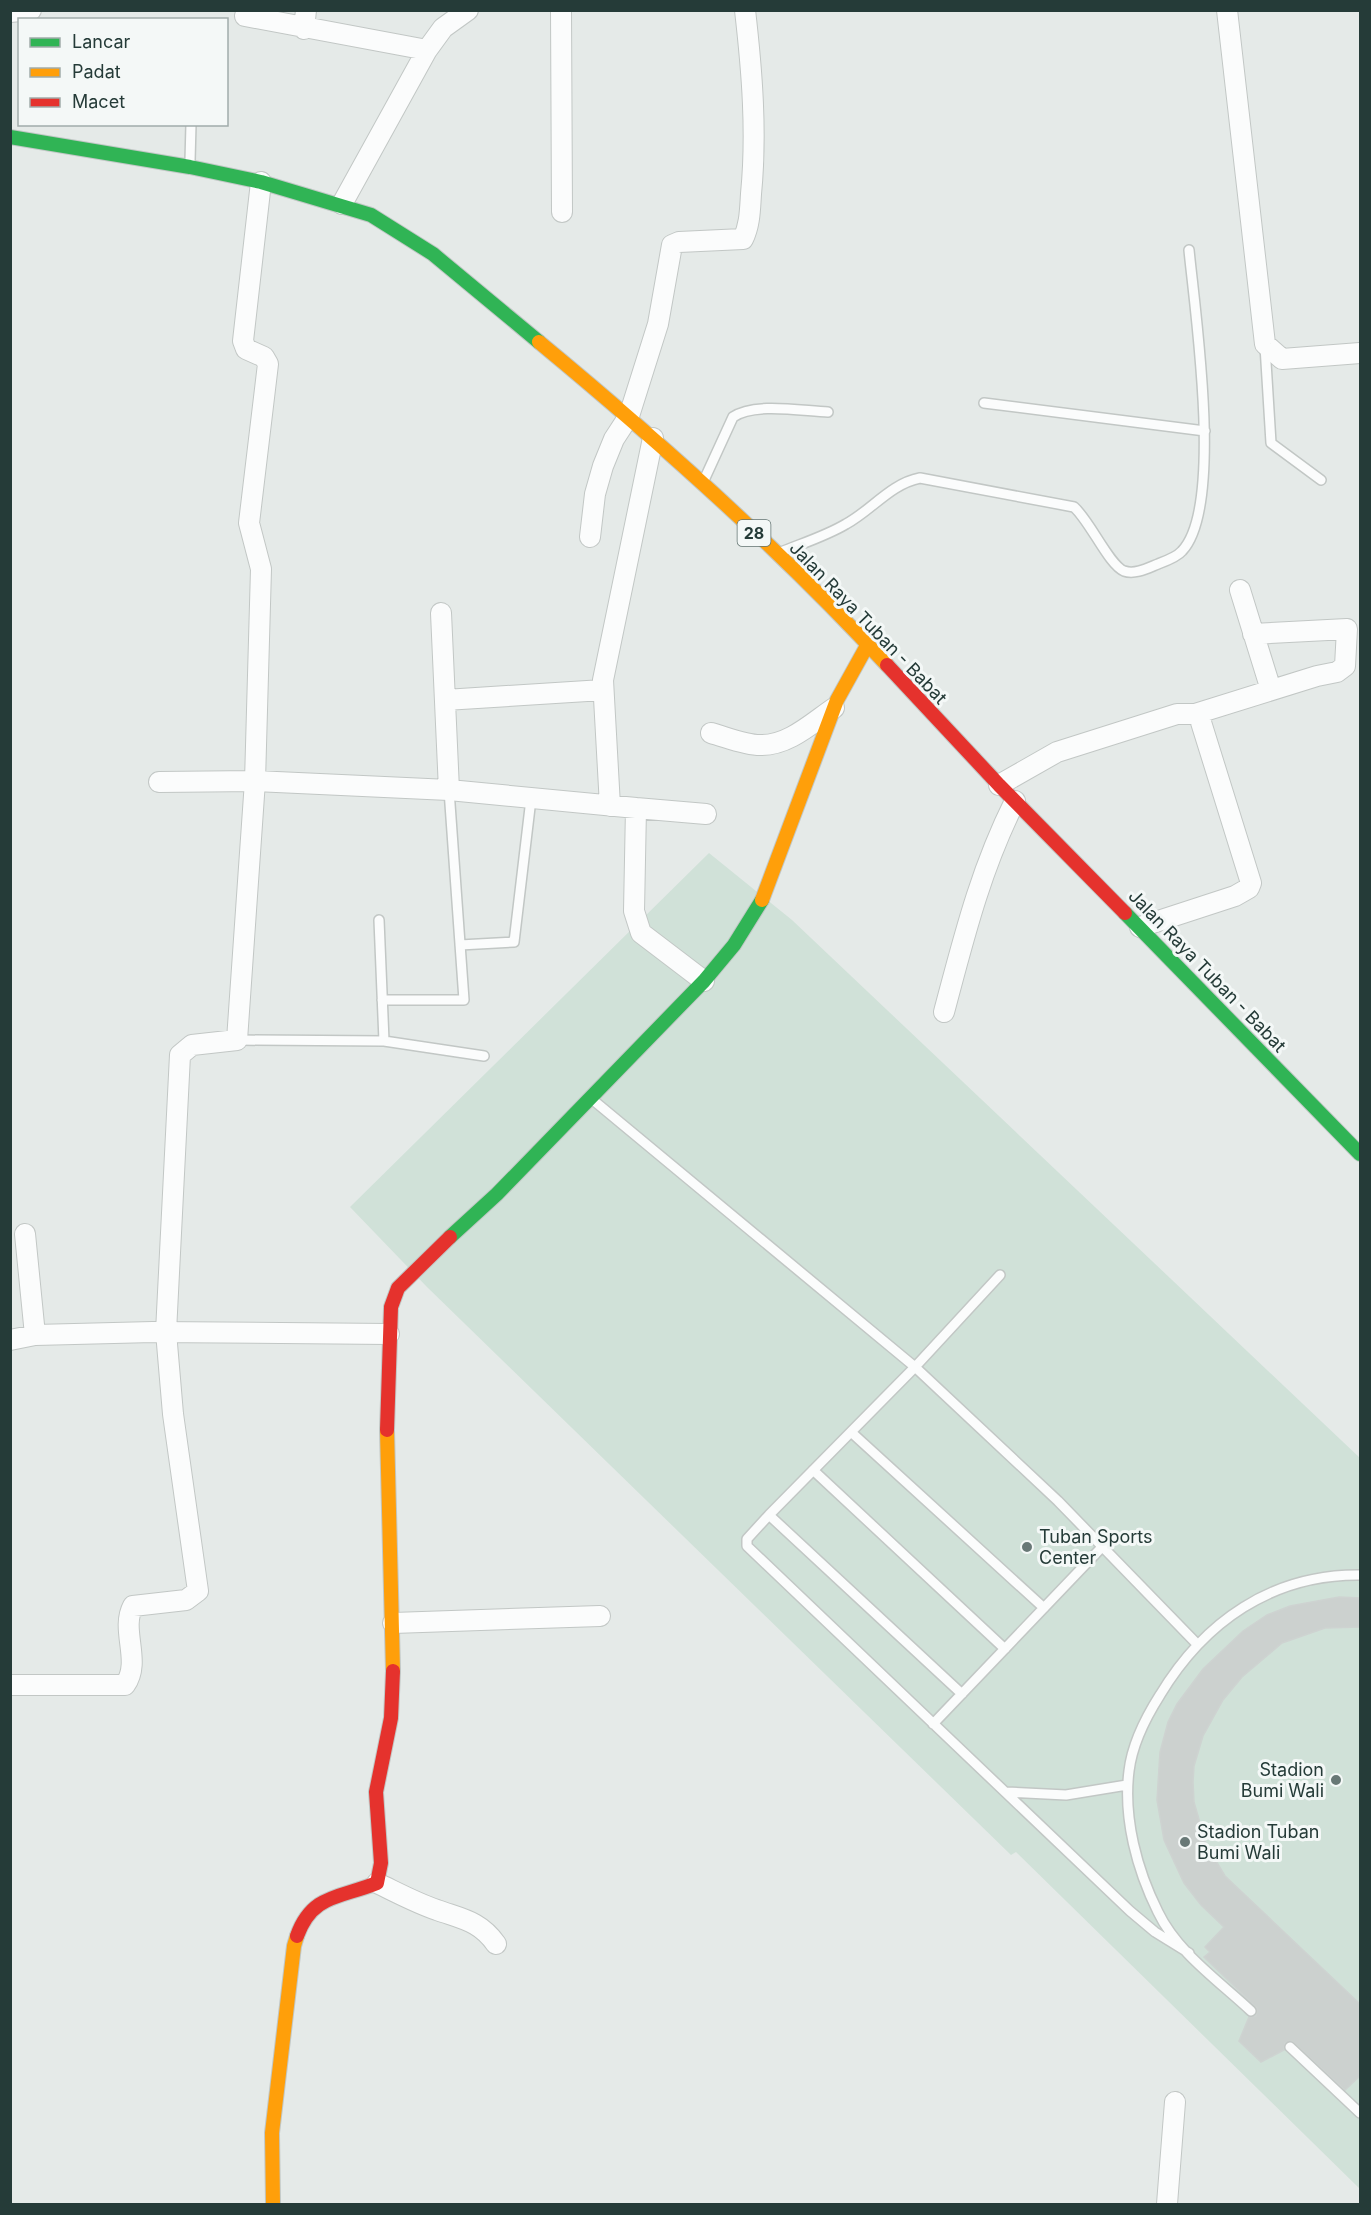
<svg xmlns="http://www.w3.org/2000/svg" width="1371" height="2215" font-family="Inter,sans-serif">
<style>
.green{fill:#d0e1d8}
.building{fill:#ccd1cf;stroke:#ced3d1;stroke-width:1.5}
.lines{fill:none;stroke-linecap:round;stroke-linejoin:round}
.lane-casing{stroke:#c2c7c5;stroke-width:12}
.street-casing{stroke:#c2c7c5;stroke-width:22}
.fast-casing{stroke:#c1c7c5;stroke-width:16}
.slow-casing{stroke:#c1c7c5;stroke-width:16}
.jam-casing{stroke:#c1c7c5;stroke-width:16}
.lane{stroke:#fbfcfc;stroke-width:9}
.street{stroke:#fbfcfc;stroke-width:20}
.fast{stroke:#30b455;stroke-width:14}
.slow{stroke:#ff9f0a;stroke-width:14}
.jam{stroke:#e5322d;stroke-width:14}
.poi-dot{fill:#687876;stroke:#f4f8f7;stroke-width:2}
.labels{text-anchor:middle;stroke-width:6;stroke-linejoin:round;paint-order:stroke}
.shield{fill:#f4f8f7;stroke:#637471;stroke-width:1.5}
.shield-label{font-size:16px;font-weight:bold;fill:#253b38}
.street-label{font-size:18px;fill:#253b38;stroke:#f4f8f7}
.poi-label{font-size:18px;fill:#253b38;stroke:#f4f8f7;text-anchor:start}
</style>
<rect width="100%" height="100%" fill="#e5eae8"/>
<!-- green -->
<path class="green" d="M709 853 792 920 1360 1458V2189L1016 1852 1011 1855 427 1287 350 1207Z"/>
<!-- building -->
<path class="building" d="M1339 1597 1360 1598V1627L1325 1628 1282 1643 1242 1677 1223 1700 1203 1736 1194 1766 1193 1782 1194 1802 1206 1844 1225 1876 1360 2004V2076L1345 2090 1292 2041 1285 2043 1284 2050 1261 2062 1239 2041 1249 2017 1256 2016 1257 2008 1204 1957 1210 1952 1205 1947 1224 1927 1201 1905 1184 1883 1164 1840 1157 1800 1160 1752 1168 1722 1177 1704 1203 1669 1243 1631 1267 1615 1290 1606Z"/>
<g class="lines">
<!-- lane casing -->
<g class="lane-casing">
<path id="lane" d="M190 161 191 124
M1265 346 1271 443 1321 480
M984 403 1205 431
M705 478 733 417C754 402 802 411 828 412
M781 552C803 543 826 536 846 524 872 510 890 484 920 478L1074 507C1090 521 1109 565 1124 571 1135 575 1148 568 1158 564 1166 561 1177 557 1182 551 1224 507 1195 312 1189 250
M379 920 384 1041
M460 945 514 942 531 799
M382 1000H464L449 790
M237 1040 384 1041 484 1056
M593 1100 915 1367 1058 1501 1197 1644
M1000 1275 915 1367 769 1515 747 1539V1546L1130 1911 1155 1932 1189 1953
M851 1432 1044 1608
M813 1470 1005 1649
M769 1515 962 1694
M933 1724 1103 1546
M1006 1792 1066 1795 1127 1785
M1251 2011C1219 1981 1177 1952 1158 1912 1137 1870 1123 1818 1129 1771 1132 1745 1146 1717 1160 1695 1204 1622 1272 1574 1360 1575
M1290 2047 1360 2113"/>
</g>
<!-- street casing -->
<g class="street-casing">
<path id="street" d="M561 10 562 212
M1227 10 1265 344 1282 359 1360 353
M10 12 31 10
M245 16 427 50
M304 29 306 10
M342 204 427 50 443 28 468 10
M590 537 595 494 603 466 614 439 629 416 658 324 672 245 679 242 743 239C750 225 750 209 751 194 757 133 752 71 745 10
M1240 590 1271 690
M441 613 449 790
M445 700 603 690
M1195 714 1317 676 1337 672 1345 666 1347 629 1253 634
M711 733C726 737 745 745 760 745 788 746 812 723 834 708
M159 782 255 781 449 790 636 808 634 911 641 933 704 981
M999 785 1057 752 1177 714H1195L1200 719 1251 883 1249 888 1235 896 1140 927
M610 806 603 680 653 438
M636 808 706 814
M944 1012C964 937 980 871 1015 801
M25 1234 35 1335
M10 1340 35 1335 153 1332 389 1334
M393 1623 600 1616
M10 1685H125C142 1661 120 1630 133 1606L186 1600 198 1591 173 1414 166 1332 180 1055 192 1045 237 1040 255 781 261 569 249 523 268 364 264 357 246 349 243 341 261 182
M377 1883C396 1892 416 1903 437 1910 462 1919 480 1921 496 1944
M1167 2204 1175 2102"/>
</g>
<!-- fast casing -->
<g class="fast-casing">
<path id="fast" d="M10 137 190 167 261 182 371 215 433 254 539 342
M1125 913 1360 1154
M450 1237 497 1194 704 981 734 945 762 900"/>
</g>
<!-- slow casing -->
<g class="slow-casing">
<path id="slow" d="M539 342C660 442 780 549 887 665
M762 900 837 700 868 644
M387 1430 393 1671
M273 2204 272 2133 294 1946 297 1936"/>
</g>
<!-- jam casing -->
<g class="jam-casing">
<path id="jam" d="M887 665 999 785 1125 913
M387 1430 391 1307 398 1288 450 1237
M297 1936C312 1894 340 1898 377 1883L381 1863 376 1792 391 1718 393 1671"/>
</g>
<!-- lane -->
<use href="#lane" class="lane"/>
<!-- street -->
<use href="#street" class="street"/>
<!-- fast -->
<use href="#fast" class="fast"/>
<!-- slow -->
<use href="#slow" class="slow"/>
<!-- jam -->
<use href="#jam" class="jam"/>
</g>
<!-- markers -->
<g class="poi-dot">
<circle cx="1027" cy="1547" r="6"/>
<circle cx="1336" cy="1780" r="6"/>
<circle cx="1185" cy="1842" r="6"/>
</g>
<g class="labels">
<!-- shield labels -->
<rect class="shield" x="737.5" y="520" width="33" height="26" rx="4.5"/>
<g class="shield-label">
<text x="754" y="539">28</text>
</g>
<!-- street labels -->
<g class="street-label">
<text transform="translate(868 623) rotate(46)" y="6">Jalan Raya Tuban - Babat</text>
<text transform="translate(1207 971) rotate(46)" y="6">Jalan Raya Tuban - Babat</text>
</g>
<!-- poi labels -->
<g class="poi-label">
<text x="1039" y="1543">Tuban Sports<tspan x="1039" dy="21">Center</tspan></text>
<text x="1324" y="1776" text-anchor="end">Stadion<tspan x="1324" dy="21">Bumi Wali</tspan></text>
<text x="1197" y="1838">Stadion Tuban<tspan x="1197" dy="21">Bumi Wali</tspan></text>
</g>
</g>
<!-- border -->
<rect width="1371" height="2215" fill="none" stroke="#253b38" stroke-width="24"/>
<!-- legend -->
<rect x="18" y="18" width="210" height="108" fill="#f4f8f7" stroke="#a1acab" stroke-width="1.5"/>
<rect x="30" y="38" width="30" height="9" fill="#30b455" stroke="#a1acab" stroke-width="1.5"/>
<text x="72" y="48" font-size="18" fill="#253b38">Lancar</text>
<rect x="30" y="68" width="30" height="9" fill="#ff9f0a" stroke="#a1acab" stroke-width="1.5"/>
<text x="72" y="78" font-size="18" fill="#253b38">Padat</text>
<rect x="30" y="98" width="30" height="9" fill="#e5322d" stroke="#a1acab" stroke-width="1.5"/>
<text x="72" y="108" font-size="18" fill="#253b38">Macet</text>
</svg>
